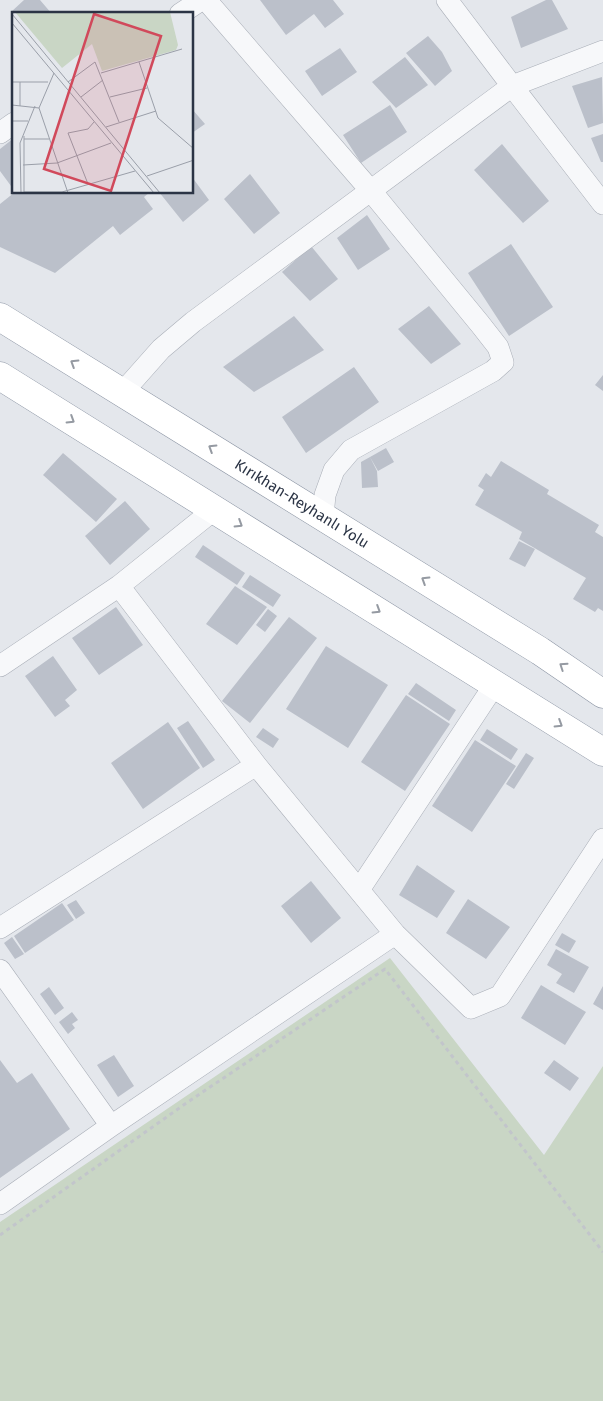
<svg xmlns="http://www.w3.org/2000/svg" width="603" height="1401" font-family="'Fira Sans',sans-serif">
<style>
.green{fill:#c9d6c5}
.building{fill:#bbc0ca}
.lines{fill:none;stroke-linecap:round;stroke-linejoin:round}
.minor-casing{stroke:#a9aeb7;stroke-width:22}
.trunk-casing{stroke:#8b94a3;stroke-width:29}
.path{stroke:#c2c5cb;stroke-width:3;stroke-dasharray:4 4;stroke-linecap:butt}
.minor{stroke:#f7f8fa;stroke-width:21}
.trunk{stroke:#fff;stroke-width:28}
.oneway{stroke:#959aa2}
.labels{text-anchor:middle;stroke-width:4.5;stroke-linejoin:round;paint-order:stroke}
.street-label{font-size:15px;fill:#2b3445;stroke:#f4f6f9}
.inset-road{fill:none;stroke:#9a9fa9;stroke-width:1}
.view{fill:#d1495b;fill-opacity:0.15;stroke:#d1495b;stroke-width:2.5}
.inset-edge{fill:none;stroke:#2b3445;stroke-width:2.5}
</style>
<rect width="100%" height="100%" fill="#e4e7ec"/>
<!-- green -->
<path class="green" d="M390 958 544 1155 603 1066V1401H0V1222Z"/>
<!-- building -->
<path class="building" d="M24 0H40L52 14H14V16L11 12Z
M260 0H333L344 14 325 28 314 14 286 35Z
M546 0H552L568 29 521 48 511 17Z
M428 36 442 52 452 71 435 86 406 53Z
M340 48 357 72 322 96 305 71Z
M405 57 428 85 396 108 372 82Z
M602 77 603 123 588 128 572 86Z
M390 105 407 132 361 163 343 135Z
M192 109 205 124 192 133Z
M603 134V162H601L591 138Z
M14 138V185L11 186 0 171V149Z
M502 144 549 201 523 223 474 170Z
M250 174 280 213 254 234 224 199Z
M192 177 209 200 183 222 159 192H192Z
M15 192H150L144 197 153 209 120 235 113 226 55 273 0 247V204Z
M367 215 390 249 358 270 337 238Z
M511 244 553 307 509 336 468 273Z
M311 246 338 279 310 301 282 272Z
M429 306 461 344 431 364 398 329Z
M294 316 324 350 254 392 223 367Z
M354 367 379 402 306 453 282 417Z
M603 375V391L595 385Z
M386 448 394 462 378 471 370 457Z
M63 453 117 499 96 522 43 475Z
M370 457 377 471 378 487 362 488 361 462Z
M501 461 549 490 547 494 599 525 595 532 603 537V611L598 608 595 612 573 599 586 578 519 539 522 532 475 505 484 490 478 486 486 473 491 477Z
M125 501 150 529 110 565 85 536Z
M519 541 535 549 525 567 509 559Z
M203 545 245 573 237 585 195 557Z
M250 575 281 595 273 607 242 587Z
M235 586 267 607 237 645 206 624Z
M116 607 143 645 99 675 72 638Z
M268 609 277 616 265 632 256 625Z
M289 617 317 638 250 723 222 701Z
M326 646 388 685 348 748 286 709Z
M53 656 77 690 65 700 70 706 55 717 25 676Z
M416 683 456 710 449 721 408 694Z
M406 695 450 724 405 791 361 762Z
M188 721 215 760 203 768 177 728Z
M168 722 200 768 143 809 111 763Z
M263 728 279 739 273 748 256 737Z
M487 729 518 749 511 760 480 740Z
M475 740 516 766 472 832 432 806Z
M526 753 534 758 514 789 506 784Z
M417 865 455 891 437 918 399 895Z
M311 881 341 918 311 943 281 906Z
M468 899 510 927 486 959 446 933Z
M76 900 85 913 76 919 67 905Z
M62 903 74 920 25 953 14 936Z
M562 933 576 941 569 953 555 945Z
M12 937 24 954 15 959 4 943Z
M556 949 589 967 574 993 556 983 562 974 547 965Z
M541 985 586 1012 565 1045 521 1018Z
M603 986V1010L593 1004Z
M49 987 64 1008 55 1015 40 994Z
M72 1012 78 1020 72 1024 75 1028 68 1034 59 1022Z
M114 1055 134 1086 118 1097 97 1065Z
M0 1060 17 1083 32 1073 70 1129 0 1178Z
M554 1060 579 1078 570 1091 544 1073Z"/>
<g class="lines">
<!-- minor casing -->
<g class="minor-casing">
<path id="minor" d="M206 0 371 191 480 324 498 347 503 362 493 371 351 450 334 470 325 495 323 517
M447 0 512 86 603 204
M180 14 201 0
M0 133 14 123
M122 393 161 349 193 322 512 86 603 51
M119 586 256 765 395 934 471 1008 500 996 603 839
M0 666 119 586 215 509
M359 890 495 684
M0 928 256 765
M0 970 111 1126
M0 1204 111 1126 395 934"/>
</g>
<!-- trunk casing -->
<g class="trunk-casing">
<g id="trunk">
<path id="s1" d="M0 317 540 651 603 694"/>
<path d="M0 376 603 752"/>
</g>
</g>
<!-- path -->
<path class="path" d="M0 1235 185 1104 385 969 603 1252"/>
<!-- minor -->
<use href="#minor" class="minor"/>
<!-- trunk -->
<use href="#trunk" class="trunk"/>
</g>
<!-- one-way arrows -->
<defs><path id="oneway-chevron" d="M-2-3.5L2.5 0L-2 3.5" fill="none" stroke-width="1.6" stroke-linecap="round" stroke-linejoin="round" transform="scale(1.25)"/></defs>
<g class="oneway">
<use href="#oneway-chevron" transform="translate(74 363) rotate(-148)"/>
<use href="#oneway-chevron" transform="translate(71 420) rotate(32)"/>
<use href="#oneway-chevron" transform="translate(212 448) rotate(-148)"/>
<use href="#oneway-chevron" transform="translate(239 524) rotate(32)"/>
<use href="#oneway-chevron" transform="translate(425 580) rotate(-148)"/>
<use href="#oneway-chevron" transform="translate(377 610) rotate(32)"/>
<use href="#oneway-chevron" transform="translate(563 666) rotate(-146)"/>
<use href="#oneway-chevron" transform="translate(559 724) rotate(32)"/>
</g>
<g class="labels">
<!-- street labels -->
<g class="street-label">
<text dy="5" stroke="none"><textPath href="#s1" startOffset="355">Kırıkhan-Reyhanlı Yolu</textPath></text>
</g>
</g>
<!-- overview -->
<g transform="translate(12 12)">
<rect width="181" height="181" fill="#e4e7ec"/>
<path d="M3 0H158L166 33 164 38 90 59 80 32 50 56Z" fill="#c9d6c5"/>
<path class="inset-road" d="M0 2 148 181M0 11 142 181M127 50 146 106 182 137M89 61 170 37M0 70H36M56 70 83 50 107 110M69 85 91 68M98 85 135 76M0 93 27 96 56 181M8 94V70M27 96 42 61M0 109H16M94 115 144 99M12 124V180M12 127H37M11 153 45 151 99 131M135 164 182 148M76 172 56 121 76 117 82 110M12 180H50L123 159M9 181 8 131 23 94"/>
<path class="view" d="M82 2 149 24 99 179 32 157Z"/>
<rect width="181" height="181" class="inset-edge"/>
</g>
</svg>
